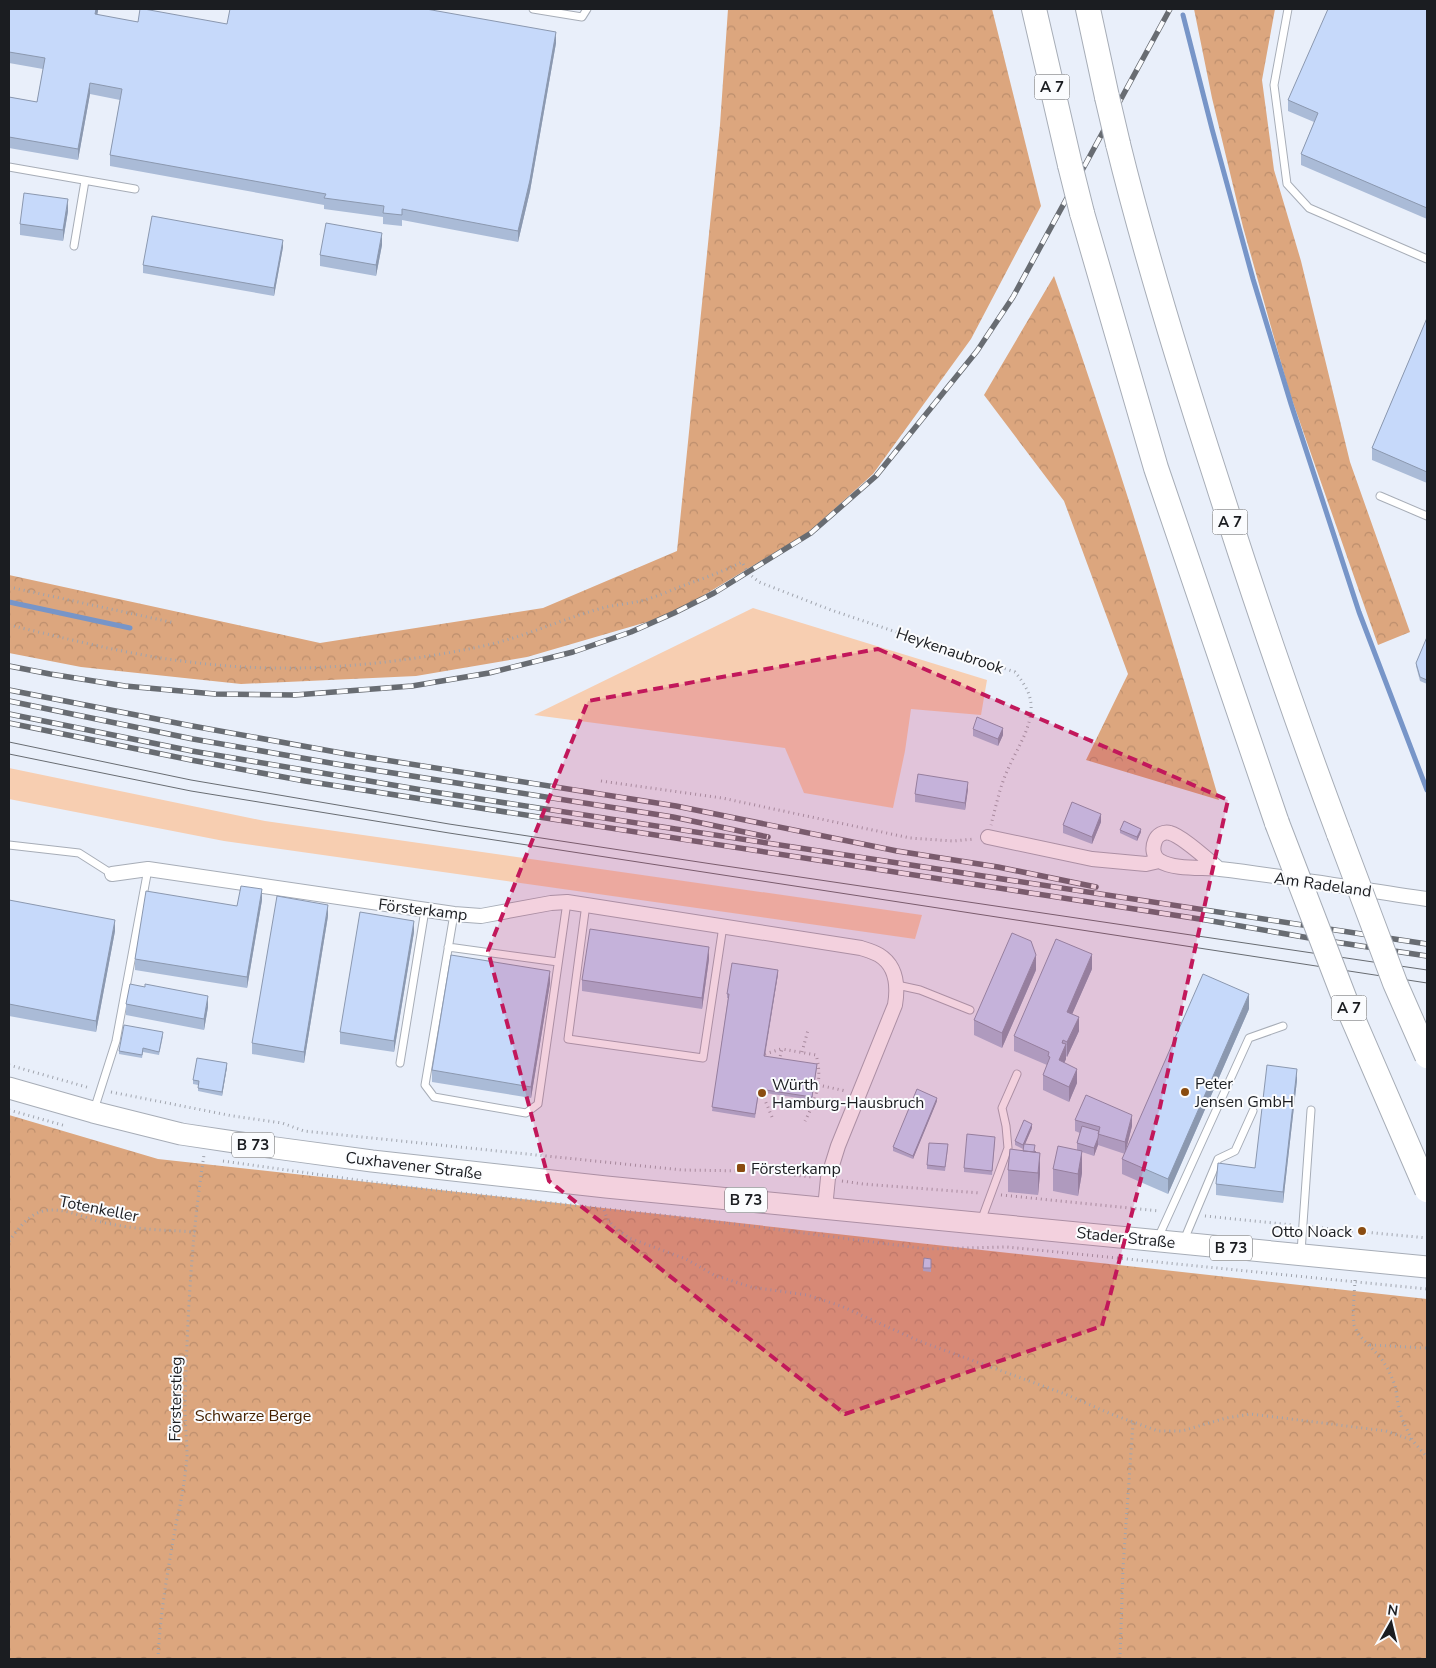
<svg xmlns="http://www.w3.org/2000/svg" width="1436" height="1668" font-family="'Nunito Sans',sans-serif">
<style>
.grass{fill:#f7ceb1}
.forest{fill:url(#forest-crowns)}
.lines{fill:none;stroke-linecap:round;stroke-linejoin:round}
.stream{stroke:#7795c8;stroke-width:5}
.lane-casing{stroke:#a7adb7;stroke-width:9}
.street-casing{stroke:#a7adb7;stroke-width:16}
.primary-casing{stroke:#a7adb7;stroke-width:23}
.highway-casing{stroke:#a7adb7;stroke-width:26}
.path{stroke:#a0a4ad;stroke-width:3;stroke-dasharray:1 4;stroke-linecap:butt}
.lane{stroke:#fff;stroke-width:7}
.street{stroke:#fff;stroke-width:14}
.primary{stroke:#fff;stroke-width:21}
.highway{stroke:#fff;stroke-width:24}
.tram{stroke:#686c72;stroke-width:1}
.rail-casing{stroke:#686c72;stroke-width:5.5}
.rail{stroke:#fbfcfe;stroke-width:4;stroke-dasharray:11;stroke-linecap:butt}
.highway-bridge-casing{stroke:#a7adb7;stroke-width:26;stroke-linecap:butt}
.highway-bridge{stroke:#fff;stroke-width:24}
.wall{fill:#aabbd7}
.shaded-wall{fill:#8b98af}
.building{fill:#c6d9fa;stroke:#8b98af}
.marked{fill:#c2185b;fill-opacity:0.2;stroke:#c2185b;stroke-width:4;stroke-dasharray:10 6;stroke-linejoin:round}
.poi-dot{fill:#8a4c10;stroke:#fbfcfe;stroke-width:2}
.labels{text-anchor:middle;stroke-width:4;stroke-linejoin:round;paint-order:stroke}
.shield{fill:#fbfcfe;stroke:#5e6063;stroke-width:1}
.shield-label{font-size:15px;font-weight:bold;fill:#1b1d21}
.street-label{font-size:16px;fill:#1b1d21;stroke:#fbfcfe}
.poi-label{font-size:16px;fill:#1b1d21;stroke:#fbfcfe;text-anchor:start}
.park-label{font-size:16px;fill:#452202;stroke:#fbfcfe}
</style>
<defs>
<pattern id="forest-crowns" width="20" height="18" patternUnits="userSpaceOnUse" patternTransform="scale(1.25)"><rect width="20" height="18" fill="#dca67e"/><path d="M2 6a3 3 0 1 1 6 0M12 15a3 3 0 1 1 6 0" fill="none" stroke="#bc8e6d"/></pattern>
</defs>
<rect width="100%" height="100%" fill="#e9effa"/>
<!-- grass -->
<path class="grass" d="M753 608 987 680 981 715 911 709 905 751 893 808 804 793 785 748 534 715Z
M9 768 265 821 922 915 915 939 224 841 9 799Z"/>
<!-- forest -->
<path class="forest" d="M728 9H992L1041 206 971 339 873 474 809 532 671 615 527 657 416 676 241 684 81 667 9 653V575L320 643 543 608 677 551 720 125Z
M1194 9H1275L1262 80 1274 170 1301 261 1350 462 1410 632 1378 645 1289 391 1243 227 1212 98Z
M1054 276C1115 449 1168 624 1219 800L1086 760 1128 674 1064 501 984 395Z
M9 1115 158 1159 1427 1299V1659H9Z"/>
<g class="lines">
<!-- stream -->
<path class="stream" d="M1183 15 1212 129 1253 279 1291 404 1359 612 1427 790
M9 602 130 628"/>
<!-- lane casing -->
<g class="lane-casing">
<path id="lane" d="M533 9 582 17 587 9
M1288 9 1274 85 1287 184 1309 208 1427 259
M9 167 135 189
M74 246 85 181
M1380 496 1427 516
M9 845 79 853 112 874
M586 904 568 1039 703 1058 723 926
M454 914 425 1085 434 1097 526 1113 538 1104 567 902
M448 947 558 962
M897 985 920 990 970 1010
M400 1063 425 910
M94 1110 116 1041 148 869
M981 1221 1008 1148 1006 1126 1002 1108 1017 1074
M1158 1238 1249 1038 1283 1026
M1184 1240 1218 1159 1235 1151 1253 1111
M1301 1252 1311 1110"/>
</g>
<!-- street casing -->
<g class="street-casing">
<path id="street" d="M988 837 1092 859 1146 864 1159 861
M1219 869C1208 860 1182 836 1170 833 1164 831 1157 835 1155 841 1152 848 1153 857 1160 861 1174 870 1204 867 1220 869 1289 877 1358 889 1427 899
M112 874 148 869 454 914 481 916 551 903 567 902 861 948C867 950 874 952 879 955 897 966 898 987 895 1005L838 1146 828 1178 825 1208"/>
</g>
<!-- primary casing -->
<g class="primary-casing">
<path id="primary" d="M9 1088 93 1112 181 1134 261 1146 372 1161 606 1187 1427 1267"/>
</g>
<!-- highway casing -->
<g class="highway-casing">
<path id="highway" d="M1034 9 1070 165
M1088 9 1107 97
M1118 144C1146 258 1181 370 1217 481 1255 600 1295 717 1339 834
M1082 213 1156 468 1277 823"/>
</g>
<!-- path -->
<path class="path" d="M9 587 175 623
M9 625C69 639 129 655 190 662 287 675 388 666 483 646 525 637 564 618 606 607 616 605 626 604 636 602 651 599 667 592 682 586 702 579 722 572 742 562L748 573 759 582 831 610 1015 672C1020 678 1025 685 1028 692 1039 718 1018 746 1008 769 1000 786 996 806 991 825
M601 781 722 798 910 838 953 841 975 839
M802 1052 808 1030
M765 1054 781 1049
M779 1061 782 1049 816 1055C823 1078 816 1100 805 1121
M9 1065 90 1088
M818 1085 846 1091
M111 1092 233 1116 282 1123 304 1131 682 1170 749 1171 813 1177
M762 1093 772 1117
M9 1110 66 1126
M223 1161 400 1186 688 1218 927 1249 1007 1247 1427 1289
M842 1181 863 1184 980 1193
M1001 1195 1159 1211
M604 1210 607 1218 613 1226 629 1238 686 1259 714 1275 751 1287 807 1295 841 1306 919 1341 1065 1394 1111 1414 1158 1431H1182L1226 1418 1251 1414 1386 1431 1412 1440
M1205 1216 1293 1225
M1312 1227 1427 1238
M9 1241C18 1229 28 1215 43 1211 66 1206 89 1221 111 1224 139 1230 167 1230 195 1232
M1355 1280 1353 1313 1354 1325 1358 1334 1380 1357 1388 1369 1395 1385 1398 1404 1402 1419 1412 1440 1427 1457
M1370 1345 1427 1348
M158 1659C160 1614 168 1569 176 1524 181 1502 185 1480 187 1457 187 1441 185 1424 185 1408 187 1325 191 1238 204 1155
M1120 1659 1123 1568 1133 1423"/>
<!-- lane -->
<use href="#lane" class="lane"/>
<!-- street -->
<use href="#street" class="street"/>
<!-- primary -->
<use href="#primary" class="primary"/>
<!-- highway -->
<use href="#highway" class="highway"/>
<!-- tram -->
<path class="tram" d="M9 742 191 780 449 824 712 864 1427 970
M9 754 191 791 449 833 1427 983"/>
<!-- rail casing -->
<g class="rail-casing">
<path id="rail" d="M9 666 50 674 125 686 215 694 295 695 412 686 489 673 573 652 631 632 674 613 714 593 811 533 876 476 977 351 1013 297 1170 9
M9 690 187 725 347 754 676 806 897 851 998 867 1096 887
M9 701 193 739 342 765 673 817 768 837
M9 714 192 751 434 792 1427 944
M9 723 191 760 305 781 1206 920 1315 939 1427 956"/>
</g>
<!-- rail -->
<use href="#rail" class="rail"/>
<!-- highway-bridge casing -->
<g class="highway-bridge-casing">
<path id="highway-bridge" d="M1107 97 1118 144
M1070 165 1082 213
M1277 823 1347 1005 1427 1190
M1339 834 1395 983 1427 1056"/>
</g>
<!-- highway-bridge -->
<use href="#highway-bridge" class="highway-bridge"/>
</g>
<!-- wall -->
<path class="wall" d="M9 9H98L97 15 138 22 227 24 556 43 530 191 518 242 402 220V226L383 224V217L324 209V205L110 166V155L120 100 90 94 78 160 9 148V97L37 102 43 69 9 63Z
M1427 9V219L1301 165V154L1314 122 1288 111V100Z
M68 211 63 241 20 235V224Z
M382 245 376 276 320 266V255Z
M283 247 274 296 143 273V265Z
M1427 318V483L1372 460V448Z
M1427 637V684L1420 681 1416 666V663Z
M973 729 1003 735 998 746 973 736Z
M968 789 965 810 915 802V794Z
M1101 822 1092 844 1063 833V825Z
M1120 830 1141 832 1137 841 1120 833Z
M9 900 115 931 96 1032 9 1016Z
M262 900 247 988 135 970V959L237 906Z
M328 916 304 1063 252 1054V1043Z
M414 932 394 1052 340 1044V1032Z
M709 959 702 1009 582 991V980Z
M1092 969 1072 1014 1079 1031 1067 1057 1066 1056V1059L1064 1063 1077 1083 1069 1102 1043 1090V1075L1047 1065 1014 1051V1036Z
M1036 970 1002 1048 974 1035V1020Z
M778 974 765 1056 817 1067 812 1100 759 1092 755 1118 712 1111 728 998H727V994Z
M550 983 531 1098 432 1082V1070Z
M126 1004 208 1007 204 1030 126 1015Z
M1249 1009 1168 1194 1122 1174V1159L1125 1154 1098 1145 1094 1156 1082 1152V1173L1078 1196 1053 1191V1169L1077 1150V1143L1080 1133 1075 1131V1120L1132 1126 1125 1153Z
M163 1036 159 1055 143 1052 142 1058 119 1054V1051Z
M227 1067 222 1096 198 1091V1085L193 1084V1080Z
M1297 1080 1283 1203 1216 1195V1184L1255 1168Z
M937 1101 913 1159 893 1151V1147Z
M1032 1128 1025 1144 1035 1151 1040 1174 1038 1195 1008 1192V1170L1023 1151V1149L1015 1145V1141Z
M995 1141 992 1175 964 1172V1168Z
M948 1148 945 1171 927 1169V1165Z
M924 1258 931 1259V1272L923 1271Z"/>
<!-- shaded-wall -->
<path class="shaded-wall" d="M96 9H98V11L95 26V14Z
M556 32V43L530 191 518 242V231Z
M90 83V94L78 160V149Z
M68 199V211L63 241V230Z
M382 233V245L376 276V265Z
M283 240V247L274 296V288Z
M1003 728V735L998 746V739Z
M968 782V789L965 810V803Z
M1101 814V822L1092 844V837Z
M1141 829V832L1137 841V837Z
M262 889V900L247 988V977Z
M328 905V916L304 1063V1052Z
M115 920V931L96 1032V1021Z
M414 921V932L394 1052V1041Z
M709 947V959L702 1009V998Z
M1092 954V969L1067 1026V1012Z
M1036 955V970L1002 1048V1033Z
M778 970V974L764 1059V1056Z
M550 971V983L531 1098V1087Z
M1249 994V1009L1168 1194V1179Z
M208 996V1007L204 1030V1019Z
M1079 1017V1031L1067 1057V1042Z
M1063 1040V1050L1066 1044V1059L1059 1075V1060L1062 1043Z
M227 1063V1067L222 1096V1092Z
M1077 1069V1083L1069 1102V1087Z
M1297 1069V1080L1283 1203V1192Z
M937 1098V1101L913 1159V1156Z
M1132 1115V1126L1125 1154V1142Z
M1032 1124V1128L1023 1149V1145Z
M1098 1138V1145L1094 1156V1148Z
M1082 1151V1173L1078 1196V1174Z
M1040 1153V1174L1038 1195V1173Z"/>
<!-- building -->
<path class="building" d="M9 9H96L95 14 138 22 140 9H144L227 24 230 9H426L556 32 530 180 518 231 402 209V215L383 213 384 206 324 198 326 194 110 155 122 89 90 83 78 149 9 137V97L37 102 45 58 9 52Z
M1328 9H1427V208L1301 154 1318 113 1288 100Z
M24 193 68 199 63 230 20 224Z
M152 216 283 240 274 288 143 265Z
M326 223 382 233 376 265 320 255Z
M1427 318V472L1372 448Z
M1427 637V680L1420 677 1416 663Z
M977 717 1003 728 998 739 973 729Z
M918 774 968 782 965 803 915 794Z
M1072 802 1101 814 1092 837 1063 825Z
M1124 821 1141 829 1137 837 1120 830Z
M241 886 262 889 247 977 135 959 146 891 237 906Z
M277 896 328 905 304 1052 252 1043Z
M9 900 115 920 96 1021 9 1004Z
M360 912 414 921 394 1041 340 1032Z
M590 929 709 947 702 998 582 980Z
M1012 933 1031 941 1036 955 1002 1033 974 1020Z
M1056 939 1092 954 1067 1012 1079 1017 1067 1042 1063 1040 1062 1043 1066 1044 1059 1060 1077 1069 1069 1087 1043 1075 1050 1057 1048 1056 1049 1052 1014 1036Z
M451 955 550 971 531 1087 432 1070Z
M732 963 778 970 764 1056 817 1064 812 1097 759 1089 755 1114 712 1107 729 994H727Z
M1203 974 1249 994 1168 1179 1122 1159Z
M130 984 145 987V984L208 996 204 1019 126 1004Z
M124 1025 163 1032 159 1052 143 1048 142 1055 119 1051Z
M197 1058 227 1063 222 1092 198 1088 199 1081 193 1080Z
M1267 1065 1297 1069 1283 1192 1216 1184 1218 1163 1255 1168Z
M917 1089 937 1098 913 1156 893 1147Z
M1086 1095 1132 1115 1125 1142 1098 1134 1100 1127 1075 1120Z
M1024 1120 1032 1124 1023 1145 1015 1141Z
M1082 1126 1099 1131 1098 1138 1094 1148 1077 1143Z
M967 1134 995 1137 992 1171 964 1168Z
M929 1143 948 1144 945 1167 927 1165Z
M1024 1144 1035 1145 1034 1151 1036 1152 1023 1151Z
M1058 1146 1082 1151 1078 1174 1053 1169Z
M1010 1149 1040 1153 1038 1173 1008 1170Z
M924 1258 931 1259V1268H923Z"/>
<!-- marked area -->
<path class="marked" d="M878 649 1228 800 1160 1107 1102 1326 845 1414 549 1181 488 951 588 701Z"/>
<!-- markers -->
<g class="poi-dot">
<circle cx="1185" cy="1092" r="5"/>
<circle cx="762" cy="1093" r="5"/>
<rect x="736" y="1163" width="10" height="10" rx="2.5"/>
<circle cx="1362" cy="1231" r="5"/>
</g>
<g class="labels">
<!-- shield labels -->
<g class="shield">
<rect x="1034.5" y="74.5" width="35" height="25" rx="4"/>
<rect x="1212.5" y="509.5" width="35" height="25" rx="4"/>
<rect x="1331.5" y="995.5" width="35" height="25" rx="4"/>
<rect x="232" y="1132.5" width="42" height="25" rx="4"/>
<rect x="725" y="1187.5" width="42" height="25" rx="4"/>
<rect x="1210" y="1235.5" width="42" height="25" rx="4"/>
</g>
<g class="shield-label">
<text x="1052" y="92">A 7</text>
<text x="1230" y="527">A 7</text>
<text x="1349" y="1013">A 7</text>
<text x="253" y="1150">B 73</text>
<text x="746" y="1205">B 73</text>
<text x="1231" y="1253">B 73</text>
</g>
<!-- street labels -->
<g class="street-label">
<text transform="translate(950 650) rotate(19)" y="6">Heykenaubrook</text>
<text transform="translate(1323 884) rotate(8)" y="6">Am Radeland</text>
<text transform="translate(423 909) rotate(7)" y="6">Försterkamp</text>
<text transform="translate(414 1165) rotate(7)" y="6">Cuxhavener Straße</text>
<text transform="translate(99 1208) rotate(11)" y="6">Totenkeller</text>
<text transform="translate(1126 1237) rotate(6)" y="6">Stader Straße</text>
<text transform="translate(175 1399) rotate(-89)" y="6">Försterstieg</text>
</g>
<!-- poi labels -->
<g class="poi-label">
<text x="1195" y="1089">Peter<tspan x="1195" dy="18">Jensen GmbH</tspan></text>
<text x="772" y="1090">Würth<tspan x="772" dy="18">Hamburg-Hausbruch</tspan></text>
<text x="751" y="1174">Försterkamp</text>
<text x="1352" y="1237" text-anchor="end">Otto Noack</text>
</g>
<!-- park labels -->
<g class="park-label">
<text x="253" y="1421">Schwarze Berge</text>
</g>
</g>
<!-- border -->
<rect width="1436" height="1668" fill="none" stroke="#1b1d21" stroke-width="20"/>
<!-- north arrow -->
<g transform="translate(1391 1623) rotate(8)" stroke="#fbfcfe" stroke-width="4" paint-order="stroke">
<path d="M0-4L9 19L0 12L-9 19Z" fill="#1b1d21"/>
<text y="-8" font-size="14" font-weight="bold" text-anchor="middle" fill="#1b1d21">N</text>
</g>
</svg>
